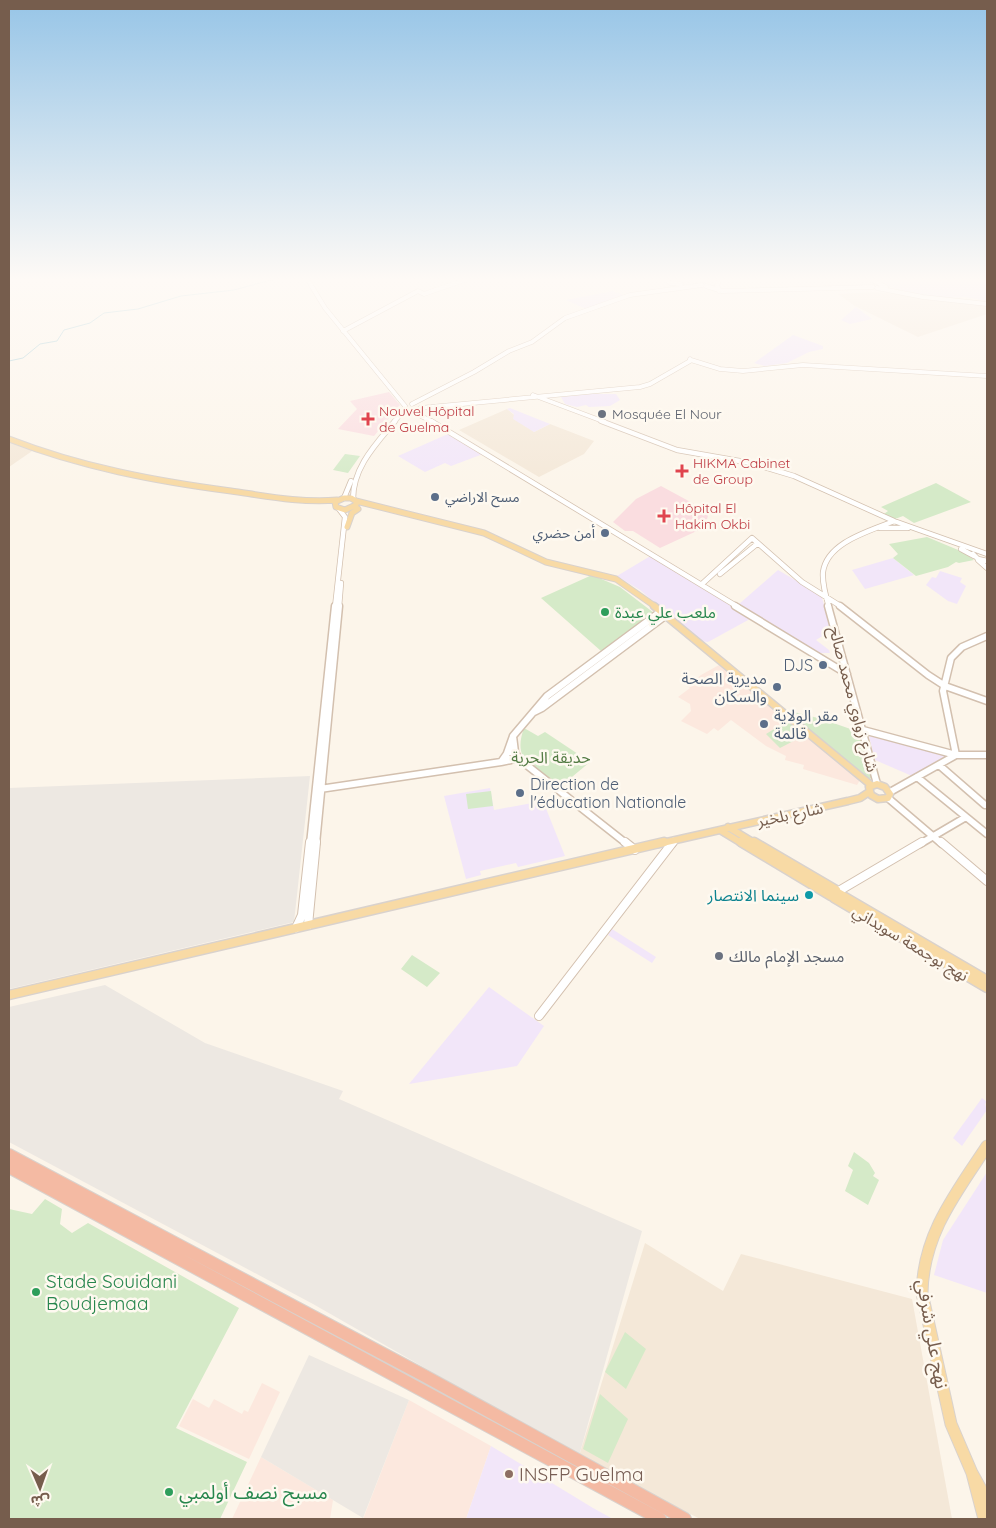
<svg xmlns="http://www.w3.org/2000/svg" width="996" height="1528" font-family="Quicksand,'Noto Sans Arabic',sans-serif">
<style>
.residential{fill:#f4e8d8}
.commercial{fill:#fce8de}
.industrial{fill:#ede8e2}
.education{fill:#f2e6f9}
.medical{fill:#fadde0}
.green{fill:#d5eac8}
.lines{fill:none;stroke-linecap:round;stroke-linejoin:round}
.stream{stroke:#a5ced7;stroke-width:1}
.secondary-far3-casing{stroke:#d3c0af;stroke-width:5}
.secondary-far2-casing{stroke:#d3c0af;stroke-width:6}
.secondary-far1-casing{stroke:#d3c0af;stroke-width:9}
.secondary-casing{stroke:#d3c0af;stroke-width:10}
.primary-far3-casing{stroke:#d9d2cd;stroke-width:7}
.primary-far2-casing{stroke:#d9d2cd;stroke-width:9}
.primary-far1-casing{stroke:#d9d2cd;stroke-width:11}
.primary-casing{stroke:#d9d2cd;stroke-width:13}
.highway-casing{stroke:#d9d2cd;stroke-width:14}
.secondary-far3{stroke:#fff;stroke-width:4}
.secondary-far2{stroke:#fff;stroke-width:4.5}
.secondary-far1{stroke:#fff;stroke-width:6}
.secondary{stroke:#fff;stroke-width:8}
.primary-far3{stroke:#f8daa5;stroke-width:5}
.primary-far2{stroke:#f8daa5;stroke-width:6}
.primary-far1{stroke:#f8daa5;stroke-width:8}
.primary{stroke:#f8daa5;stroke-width:11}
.highway{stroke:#f4baa3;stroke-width:12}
.worship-dot{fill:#6b7280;stroke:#fef9f0;stroke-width:2}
.health-dot{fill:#e0444e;stroke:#fef9f0;stroke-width:2}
.service-dot{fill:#5c6f8a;stroke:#fef9f0;stroke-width:2}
.leisure-dot{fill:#2e9e5b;stroke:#fef9f0;stroke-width:2}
.culture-dot{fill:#0f9aa8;stroke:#fef9f0;stroke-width:2}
.education-dot{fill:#8d6e63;stroke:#fef9f0;stroke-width:2}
.labels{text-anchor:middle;stroke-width:5;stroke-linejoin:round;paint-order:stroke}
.far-health-label{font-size:14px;fill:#be3a42;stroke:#fef9f0;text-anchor:start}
.far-worship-label{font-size:14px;fill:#5b616d;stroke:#fef9f0;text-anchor:start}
.far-service-label{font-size:14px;fill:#4e5e75;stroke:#fef9f0;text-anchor:start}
.leisure-label{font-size:16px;fill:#27864d;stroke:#fef9f0;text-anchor:start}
.service-label{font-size:16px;fill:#4e5e75;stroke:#fef9f0;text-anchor:end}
.street-label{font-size:16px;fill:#765d4d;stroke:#fef9f0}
.park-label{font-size:16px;fill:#547c45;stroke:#fef9f0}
.culture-label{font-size:16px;fill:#0d838f;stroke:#fef9f0;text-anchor:end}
.worship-label{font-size:16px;fill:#5b616d;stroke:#fef9f0;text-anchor:start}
.near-leisure-label{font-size:19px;fill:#27864d;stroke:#fef9f0;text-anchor:start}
.near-street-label{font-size:19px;fill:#765d4d;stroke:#fef9f0}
.near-education-label{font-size:19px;fill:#785e54;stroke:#fef9f0;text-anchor:start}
</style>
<rect width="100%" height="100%" fill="#fcf5ea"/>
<!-- residential -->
<path class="residential" d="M876 292 987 304V314L918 337 855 306 838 294Z
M507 409 534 432 550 424 594 441 584 454 539 477 459 430Z
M9 436 23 442 38 447 9 467Z
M645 1243 723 1291 741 1254 912 1299 952 1519H700L579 1456Z"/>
<!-- commercial -->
<path class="commercial" d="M719 665 860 780 857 785 803 769 804 765 785 760 786 756 766 746 731 720 718 731 714 728 707 734 681 721 691 711 690 704 678 697 690 688 687 686 701 675Z
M262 1383 280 1392 249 1459 179 1426 193 1399 209 1408 214 1399 242 1414 244 1410 248 1412Z
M409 1400 491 1446 466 1519H363Z
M261 1457 333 1500 330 1519H232Z"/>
<!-- industrial -->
<path class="industrial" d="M310 776 294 922 9 989V788Z
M105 985 205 1043 343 1091 339 1099 642 1231 579 1456 313 1304 9 1142V1007Z
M309 1355 409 1400 363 1518 261 1457Z"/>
<!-- education -->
<path class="education" d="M875 277H987V301L965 297 947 298 915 294 885 285Z
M613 291 623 295 586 309 566 300Z
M856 307 872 319 850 324 841 320Z
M793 335 823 346V349L809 352 787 363 765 366 754 363Z
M592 394H616L620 400 610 406 589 407 586 405 577 407 565 404 561 397Z
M510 408 550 424 534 432 513 419 514 414 507 409Z
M448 434 483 454 451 466 445 463 425 472 398 456Z
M652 555 749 616 750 619 708 642 701 641 640 590 617 576Z
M893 558 914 575 865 589 852 570Z
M778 570 821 595 830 624 828 626 832 630 816 640 829 650 830 653H819L739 604Z
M940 571 962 578 960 582 966 586 957 604 948 601 926 585 932 577 936 578Z
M869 736 937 753 947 756 948 758 917 776H912L875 760Z
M490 788 494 810 543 801 565 856 518 867 516 863 480 871 481 875 466 879 444 796Z
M612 929 656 957 652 963 608 935Z
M489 987 544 1026 517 1066 409 1084Z
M982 1098 987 1102 985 1104 987 1110 962 1146 953 1138Z
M987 1172V1293L934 1275 943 1240Z
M491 1446 593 1508 613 1519H466Z"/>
<!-- medical -->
<path class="medical" d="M389 392 400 405 374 436 338 429 357 409 350 401Z
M661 486 709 512 707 519 700 523 699 530 660 548 633 531H625L613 522 636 499Z"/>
<!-- green -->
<path class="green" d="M345 454 360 456 348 473 333 470Z
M936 483 971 502 914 523 903 516 895 519 884 514 888 511 881 507Z
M927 537 963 552 974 560 959 563 956 562 948 567 916 576 893 558 898 554 889 544Z
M592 575 620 587 654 613 601 651 541 598Z
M786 710 822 719 859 732 873 778 866 779Z
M787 721 805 735 780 748 766 734Z
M524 728 538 736 545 732 590 762 561 786C536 769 511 763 524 728Z
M491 791 493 806 468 809 466 794Z
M412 955 440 973 427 987 401 969Z
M854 1152 869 1163 875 1173 873 1176 879 1180 868 1205 845 1191 853 1170 848 1166Z
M45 1199 62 1209 60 1224 72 1233 88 1223 239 1308 176 1428 247 1462 220 1519H9V1209L32 1214Z
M625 1332 646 1349 626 1389 605 1372Z
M600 1394 628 1419 608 1463 583 1449Z"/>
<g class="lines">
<!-- stream -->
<path class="stream" d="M9 361 23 358 40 344 57 341 64 330 90 323 104 313 138 309 181 296 234 290 271 280 303 277"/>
<!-- secondary-far3 casing -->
<g class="secondary-far3-casing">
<path id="secondary-far3" d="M306 277 325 308 405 406
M663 277 670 283 681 284
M719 281 717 285 719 291
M874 281 886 287
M706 286 722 291 873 287
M877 288 923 297 987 304
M343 331 418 291 424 294 473 277
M691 360 720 369 743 371 803 365 987 376
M533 395 605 422
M412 404 474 372 509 351 532 342 565 318 630 295 702 285
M420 408 640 387 650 384 690 361V359
M413 412 433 422
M394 422 400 415 411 412"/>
</g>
<!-- secondary-far2 casing -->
<g class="secondary-far2-casing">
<path id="secondary-far2" d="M431 421 738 607
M601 421 677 450 751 463 794 476 894 521 987 554
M344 498 351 481
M353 499C353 467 376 444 395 421
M880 528H908
M961 549 974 556
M973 554 978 559 987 561
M978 560 987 568
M720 574 757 544
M702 584 752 538 802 582 842 607
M335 607 345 517 339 509
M339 607 341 583
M829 607C826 597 822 583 823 572 827 542 870 531 894 521"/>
</g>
<!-- secondary-far1 casing -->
<g class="secondary-far1-casing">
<path id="secondary-far1" d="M735 606 847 674
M828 606 877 784
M840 606 928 675 945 686 987 701
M534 712 542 708 665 616
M863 730 956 755
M513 736 547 696 660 612
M507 753 513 736 515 752
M956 755 943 691 951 658 962 647 987 636
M506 756 509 760 515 759 517 756 515 752H508L501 762 511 760
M524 763 627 844
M939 765 985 805
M917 777 987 834
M320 789 501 762
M890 792 956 755H987
M888 798 942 844
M310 844 335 606
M316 844 339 606
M672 844 674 841
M920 844 966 817"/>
</g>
<!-- secondary casing -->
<g class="secondary-casing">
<path id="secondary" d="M625 842 635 850
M941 842 987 881
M837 892 922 842
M308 925 316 842
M296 928 302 915 310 842
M539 1016 673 842"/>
</g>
<!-- primary-far3 casing -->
<g class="primary-far3-casing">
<path id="primary-far3" d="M9 439C81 467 155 481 231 491 266 496 301 503 337 500
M344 498H351L356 501V505L345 510 336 507 335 502Z
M356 501 484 533 546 562 616 579 656 607
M347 527 352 513 358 509"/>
</g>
<!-- primary-far2 casing -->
<g class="primary-far2-casing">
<path id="primary-far2" d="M654 606 871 785
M877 784 885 787 890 794 888 798 878 799 871 795 869 787Z
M728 827 756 844
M720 830 743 844
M658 844 848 801 860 798 869 792"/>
</g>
<!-- primary-far1 casing -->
<g class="primary-far1-casing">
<path id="primary-far1" d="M741 842 831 896
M754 842 836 890
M838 893 987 980
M834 898 987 988
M9 995 664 842"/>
</g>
<!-- primary casing -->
<g class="primary-casing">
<path id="primary" d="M972 1473 951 1424 922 1293C923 1234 956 1193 987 1146
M984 1519 972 1473 987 1500"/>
</g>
<!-- highway casing -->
<g class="highway-casing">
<path id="highway" d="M9 1155 423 1375 685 1519
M9 1167 660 1519"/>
</g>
<!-- secondary-far3 -->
<use href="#secondary-far3" class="secondary-far3"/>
<!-- secondary-far2 -->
<use href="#secondary-far2" class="secondary-far2"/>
<!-- secondary-far1 -->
<use href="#secondary-far1" class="secondary-far1"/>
<!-- secondary -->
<use href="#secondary" class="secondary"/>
<!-- primary-far3 -->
<use href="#primary-far3" class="primary-far3"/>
<!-- primary-far2 -->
<use href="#primary-far2" class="primary-far2"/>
<!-- primary-far1 -->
<use href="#primary-far1" class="primary-far1"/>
<!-- primary -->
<use href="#primary" class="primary"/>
<!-- highway -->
<use href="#highway" class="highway"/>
</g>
<!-- sky -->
<linearGradient id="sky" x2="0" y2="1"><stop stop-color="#97c5e7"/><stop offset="0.57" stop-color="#fefaf6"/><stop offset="1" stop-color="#fefaf6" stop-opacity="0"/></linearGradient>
<rect width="996" height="490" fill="url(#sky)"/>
<!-- markers -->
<g class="worship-dot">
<circle cx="602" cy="414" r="5"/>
<circle cx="719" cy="956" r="5"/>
</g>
<g class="health-dot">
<path d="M365.5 411.5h5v5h5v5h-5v5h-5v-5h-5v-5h5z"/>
<path d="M679.5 463.5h5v5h5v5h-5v5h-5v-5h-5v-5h5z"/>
<path d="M661.5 508.5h5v5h5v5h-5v5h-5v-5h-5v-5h5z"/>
</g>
<g class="service-dot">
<circle cx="435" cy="497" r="5"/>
<circle cx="605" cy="533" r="5"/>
<circle cx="823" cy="665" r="5"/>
<circle cx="777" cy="687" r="5"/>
<circle cx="764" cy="724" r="5"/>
<circle cx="520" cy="793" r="5"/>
</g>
<g class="leisure-dot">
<circle cx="605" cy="612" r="5"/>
<circle cx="36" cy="1292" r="5"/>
<circle cx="169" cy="1492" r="5"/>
</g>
<circle class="culture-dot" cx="809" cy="895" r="5"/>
<circle class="education-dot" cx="509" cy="1474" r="5"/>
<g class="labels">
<!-- far-health labels -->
<g class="far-health-label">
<text x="379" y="416">Nouvel Hôpital<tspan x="379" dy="16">de Guelma</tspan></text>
<text x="693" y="468">HIKMA Cabinet<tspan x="693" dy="16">de Group</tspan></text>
<text x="675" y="513">Hôpital El<tspan x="675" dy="16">Hakim Okbi</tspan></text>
</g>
<!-- far-worship labels -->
<g class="far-worship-label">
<text x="612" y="419">Mosquée El Nour</text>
</g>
<!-- far-service labels -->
<g class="far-service-label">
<text x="445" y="502">مسح الاراضي</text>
<text x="595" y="538" text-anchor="end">أمن حضري</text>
</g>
<!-- leisure labels -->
<g class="leisure-label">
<text x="615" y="618">ملعب علي عبدة</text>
</g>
<!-- service labels -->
<g class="service-label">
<text x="813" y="671">DJS</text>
<text x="767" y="684">مديرية الصحة<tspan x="767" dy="18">والسكان</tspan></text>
<text x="774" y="721" text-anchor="start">مقر الولاية<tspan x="774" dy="18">قالمة</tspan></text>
<text x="530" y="790" text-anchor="start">Direction de<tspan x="530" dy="18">l'éducation Nationale</tspan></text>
</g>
<!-- street labels -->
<g class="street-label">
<text transform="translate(854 699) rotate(75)" y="6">شارع زواوي محمد صالح</text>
<text transform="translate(790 814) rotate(-12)" y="6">شارع بلخير</text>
<text transform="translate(911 943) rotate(31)" y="6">نهج بوجمعة سويداني</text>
</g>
<!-- park labels -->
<g class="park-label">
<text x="551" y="763">حديقة الحرية</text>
</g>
<!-- culture labels -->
<g class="culture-label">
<text x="799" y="901">سينما الانتصار</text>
</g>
<!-- worship labels -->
<g class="worship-label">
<text x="729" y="962">مسجد الإمام مالك</text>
</g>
<!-- near-leisure labels -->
<g class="near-leisure-label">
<text x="46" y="1288">Stade Souidani<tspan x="46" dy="22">Boudjemaa</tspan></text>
<text x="179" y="1499">مسبح نصف أولمبي</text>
</g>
<!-- near-street labels -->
<g class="near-street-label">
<text transform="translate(933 1334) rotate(80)" y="7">نهج علي شرفي</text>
</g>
<!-- near-education labels -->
<g class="near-education-label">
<text x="519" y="1481">INSFP Guelma</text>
</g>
</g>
<!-- border -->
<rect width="996" height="1528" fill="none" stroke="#765d4d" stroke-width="20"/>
<!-- north arrow -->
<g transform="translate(40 1488) rotate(178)" stroke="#fef9f0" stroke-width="4" paint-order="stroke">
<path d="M0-4L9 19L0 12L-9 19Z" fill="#765d4d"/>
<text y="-8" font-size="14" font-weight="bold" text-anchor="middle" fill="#765d4d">ش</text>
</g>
</svg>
